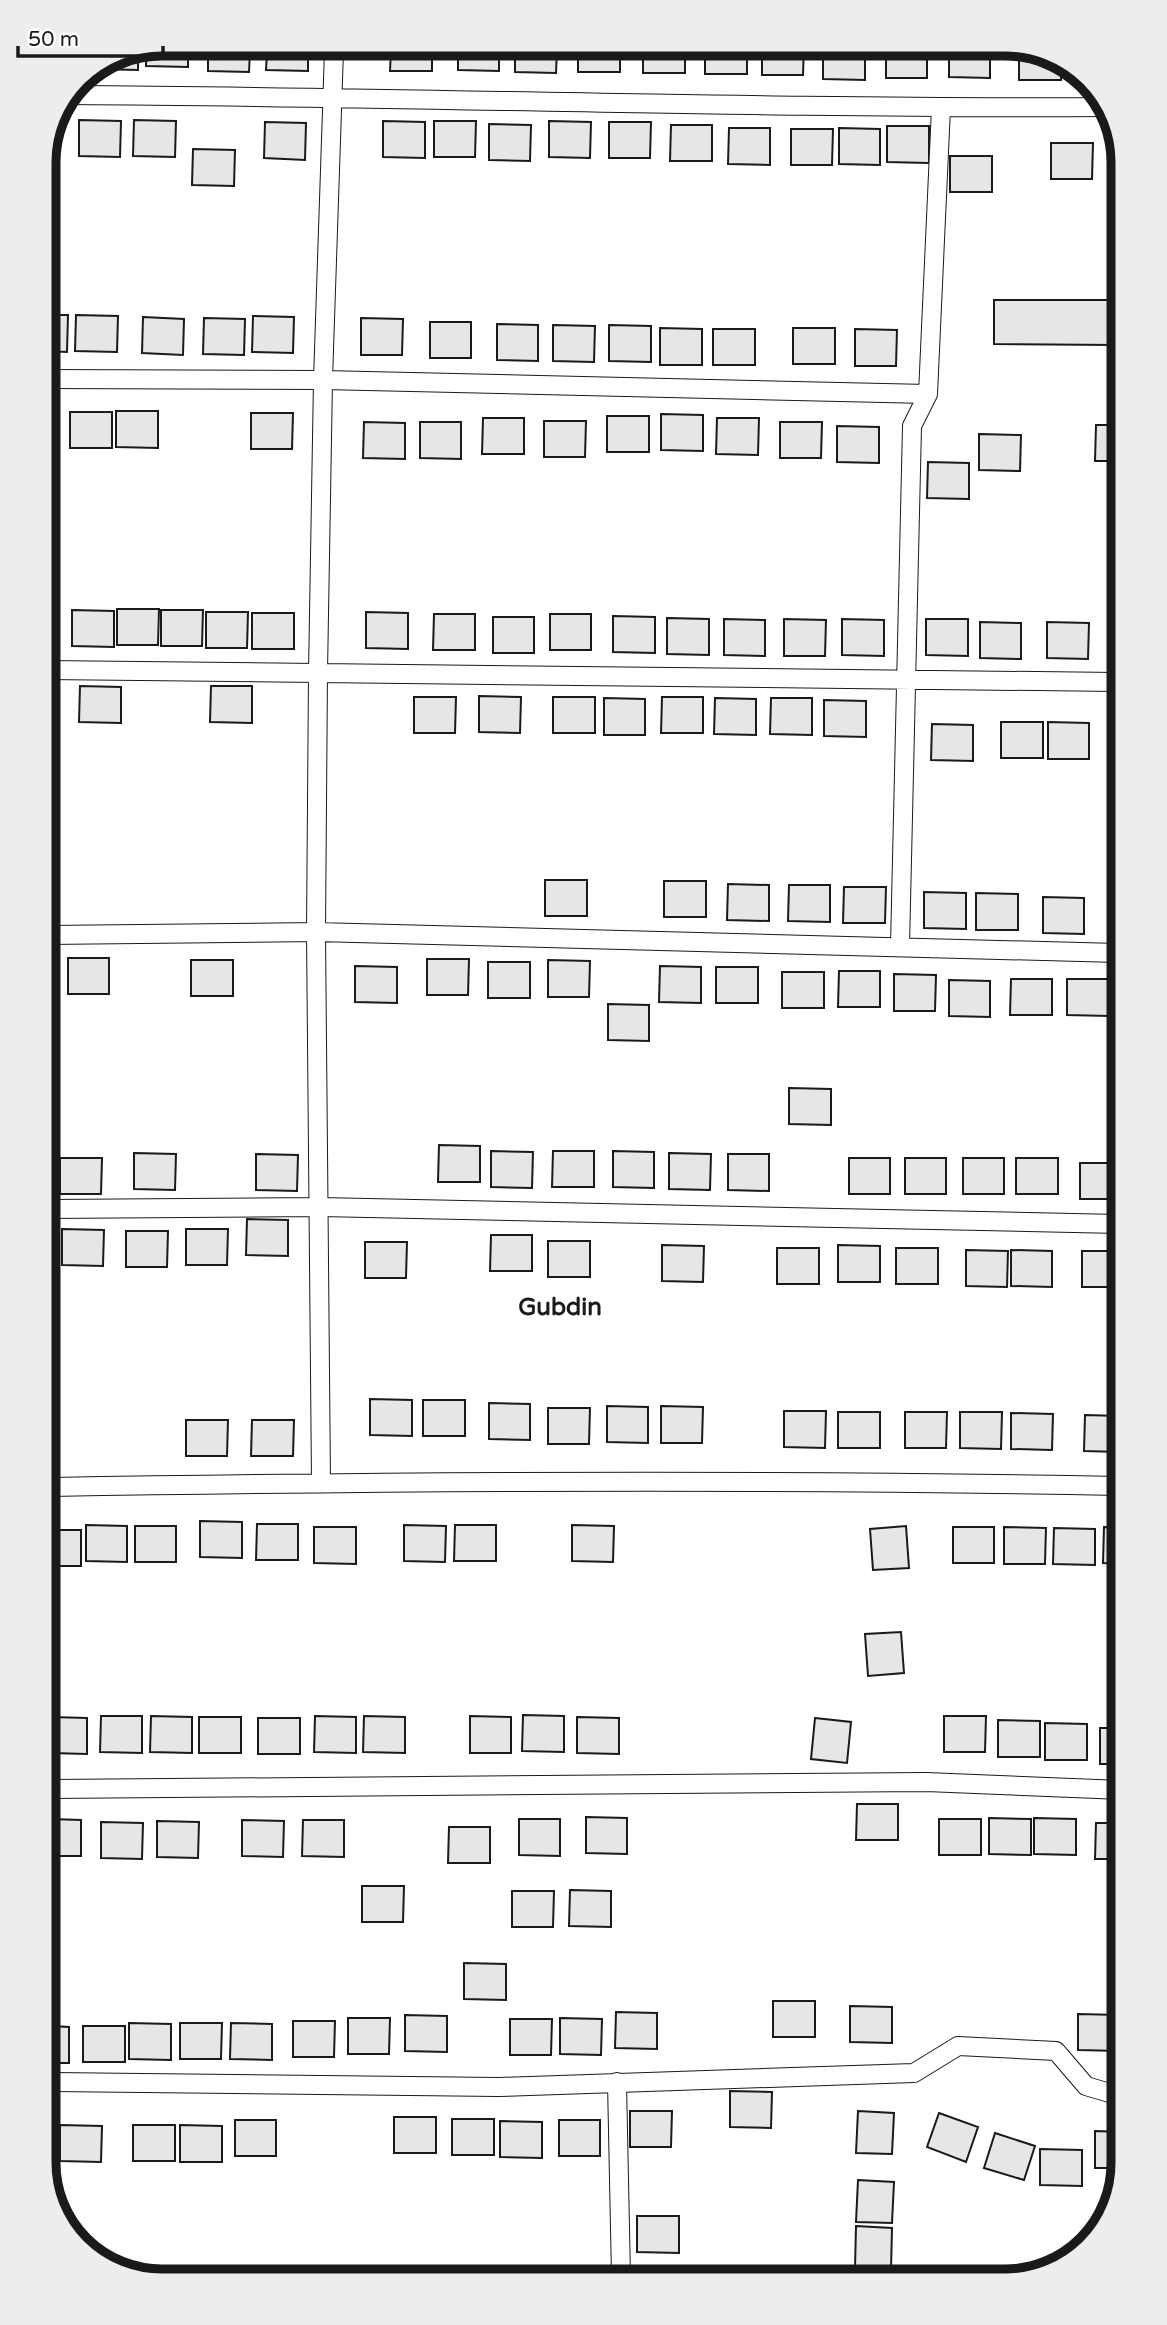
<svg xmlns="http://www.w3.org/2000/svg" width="1167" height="2325" font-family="'Varela Round',sans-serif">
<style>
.building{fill:#e6e6e6;stroke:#1a1a1a;stroke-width:2}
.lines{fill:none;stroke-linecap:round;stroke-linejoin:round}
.minor-casing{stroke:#1a1a1a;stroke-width:20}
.minor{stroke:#fff;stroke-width:18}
.labels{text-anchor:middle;stroke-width:5;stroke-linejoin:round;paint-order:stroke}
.quarter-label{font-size:24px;font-weight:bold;fill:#1a1a1a;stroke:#fff}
.rim{fill:none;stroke:#1a1a1a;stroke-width:9}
</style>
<rect width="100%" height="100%" fill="#fff"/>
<!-- building -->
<path class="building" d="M990 44V78L949 77V45Z
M865 45V80L823 79V46Z
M886 45H927V78H886Z
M762 46H804L803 75H762Z
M1019 46 1061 62V80H1019Z
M685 47V73H643V48Z
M705 47H747V74H705Z
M557 48 556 73 515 72V49Z
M578 48H620V72H578Z
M458 49H499V71L458 70Z
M391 50H432V71H390Z
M250 51 249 72 208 71V52Z
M267 51H308V71L266 70Z
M138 52V70L96 69V66L117 53Z
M146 52H188V67L146 66Z
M1073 66 1077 68 1085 79 1073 78Z
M79 120 121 121 120 157 79 156Z
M134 120 176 121 175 157 133 156Z
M383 121 425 122V158L383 157Z
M434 121H476L475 157H434Z
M549 121 591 122 590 158 549 157Z
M265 122 306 123 305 160 264 158Z
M609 122H651L650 158H609Z
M489 124 531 125 530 161 489 160Z
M671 125H712V161H670Z
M57 126 56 156H44V154Z
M887 126H929V163L887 162Z
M729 128H770V165L728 164Z
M839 128 880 129V165L839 164Z
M791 129H833L832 165H791Z
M1051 143H1093L1092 179H1051Z
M193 149 235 150 234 186 192 185Z
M950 156H992V192H950Z
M994 300H1115V345L994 344Z
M45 315H68L67 352 45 351Z
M76 315 118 316 117 352 75 351Z
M253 316 294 317 293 353 252 352Z
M143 317 184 319 183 355 142 353Z
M204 318 245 319 244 355 203 354Z
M361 318 403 319 402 355H361Z
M430 322H471V358H430Z
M497 324 538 325V361L497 360Z
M553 325 595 326 594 362 553 361Z
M609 325 651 326V362L609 361Z
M660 328 702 329V365H660Z
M793 328H835V364H793Z
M713 329H755V365H713Z
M855 329 897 330 896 366H855Z
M116 411H158V448L116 447Z
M70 412H112V448H70Z
M251 413H293L292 449H251Z
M661 414 703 415V451L661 450Z
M607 416H649V452H607Z
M483 418H524V454H482Z
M717 418H759L758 455 716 454Z
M544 421H586L585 457H544Z
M364 422 405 423V459L363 458Z
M420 422H461V459L420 458Z
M780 422H822L821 458H780Z
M1096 425H1116V461H1095Z
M837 426 879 427V463L837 462Z
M979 434 1021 435 1020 471 979 470Z
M928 462 969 463V499L927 498Z
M117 609H159L158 645H117Z
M72 610 114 611V647L72 646Z
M161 610H203L202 646H161Z
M206 612H248L247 648H206Z
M366 612 408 613V649L366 648Z
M252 613H294V649H252Z
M434 614H475V650H433Z
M550 614H591V650H550Z
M613 616 655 617V653L613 652Z
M493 617H534V653H493Z
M667 618 709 619V655L667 654Z
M724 619 765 620V656L724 655Z
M784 619 826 620 825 656H784Z
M842 619 884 620V656L842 655Z
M926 619H968V656L926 655Z
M980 622 1021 623V659L980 658Z
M1047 622 1089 623 1088 659 1047 658Z
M1109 627H1117V663H1109Z
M80 686 121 687V723L79 722Z
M211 686H252V723L210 722Z
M46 691H56L55 727H46Z
M479 696 521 697 520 733 479 732Z
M414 697H456L455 733H414Z
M553 697H595V733H553Z
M662 697H703V733H661Z
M604 698 645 699V735H604Z
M715 698 756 699V735L714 734Z
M771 698H812V735L770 734Z
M824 700 866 701V737L824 736Z
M1001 722H1043V758H1001Z
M1048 722 1089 723V759H1048Z
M932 724 973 725V761L931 760Z
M1111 725H1117V761H1111Z
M545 880H587V916H545Z
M664 881H706V917H664Z
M728 884 769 885V921L727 920Z
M789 885H830V922L788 921Z
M844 887H886L885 923H843Z
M924 892 966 893V929L924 928Z
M976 893 1018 894V930H976Z
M1043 897 1084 898V934L1043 933Z
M68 958H109V994H68Z
M427 959H469L468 995H427Z
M191 960H233V996H191Z
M548 960 590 961 589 997H548Z
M488 962H530V998H488Z
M47 963H57V1000H48Z
M355 966 397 967V1003L355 1002Z
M660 966 701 967V1003L659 1002Z
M716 967H758V1003H716Z
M839 971H880V1007H838Z
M782 972H824V1008H782Z
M894 974 936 975 935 1011H894Z
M1011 979H1052V1015H1010Z
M1067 979H1109V1016L1067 1015Z
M949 980 990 981V1017L949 1016Z
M608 1004 649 1005V1041L608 1040Z
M789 1088 831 1089V1125L789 1124Z
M439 1145 480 1146V1182H438Z
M491 1151 533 1152 532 1188 491 1187Z
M553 1151H594V1187H552Z
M613 1151 654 1152V1188L613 1187Z
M134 1153 176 1154 175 1190 134 1189Z
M669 1153 711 1154 710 1190 669 1189Z
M256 1154 298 1155 297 1191 256 1190Z
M728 1154H769V1191L728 1190Z
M60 1158H102L101 1194H60Z
M849 1158H890V1194H849Z
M905 1158H946V1194H905Z
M963 1158H1004V1194H963Z
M1016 1158H1058V1194H1016Z
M1080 1163H1119V1199H1080Z
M247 1219 288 1220V1256L246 1255Z
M62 1229 104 1230 103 1266 62 1265Z
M186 1229H228L227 1265H186Z
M126 1231H168L167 1267H126Z
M491 1235H532V1271H490Z
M548 1241H590V1277H548Z
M365 1242H407L406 1278H365Z
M662 1245 704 1246 703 1282 662 1281Z
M838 1245 880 1246V1282H838Z
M777 1248H819V1284H777Z
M896 1248H938V1284H896Z
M966 1250 1008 1251 1007 1287 966 1286Z
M1011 1250 1052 1251V1287L1011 1286Z
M1082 1251H1119V1287H1082Z
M370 1399 412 1400V1436L370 1435Z
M423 1400H465V1436H423Z
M489 1403 530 1404V1440L489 1439Z
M607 1406 648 1407V1443L607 1442Z
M661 1406 703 1407 702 1443H661Z
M548 1408H590L589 1444H548Z
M784 1411H826L825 1448 784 1447Z
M838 1412H880V1448H838Z
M905 1412H947L946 1448H905Z
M960 1412H1002L1001 1449 960 1448Z
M1011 1413 1053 1414 1052 1450 1011 1449Z
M1085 1415 1120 1416V1452L1084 1451Z
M186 1420H228L227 1456H186Z
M252 1420H294L293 1456H251Z
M200 1521 242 1522V1558L200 1557Z
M257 1524H298V1560H256Z
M86 1525 127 1526V1562L86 1561Z
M404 1525 446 1526 445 1562 404 1561Z
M455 1525H496V1561H454Z
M572 1525 614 1526 613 1562 572 1561Z
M135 1526H176V1562H135Z
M906 1526 909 1568 873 1570 870 1529Z
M314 1527H356V1564L314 1563Z
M953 1527H994V1563H953Z
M1004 1527 1046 1528 1045 1564H1004Z
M1104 1527 1121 1528V1564L1103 1563Z
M1054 1528 1095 1529V1565L1053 1564Z
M50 1530H81V1566H50Z
M901 1632 904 1673 868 1676 865 1634Z
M523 1715 564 1716V1752L522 1751Z
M101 1716H142V1753L100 1752Z
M151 1716 192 1717V1753L150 1752Z
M315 1716 356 1717V1753L314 1752Z
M364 1716 405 1717V1753L363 1752Z
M470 1716 511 1717V1753H470Z
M944 1716H986L985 1752H944Z
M51 1717 87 1718V1754L51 1753Z
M199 1717H241V1753H199Z
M577 1717 619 1718V1754L577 1753Z
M258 1718H300V1754H258Z
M815 1718 851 1722 847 1763 811 1759Z
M998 1720 1040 1721V1757H998Z
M1045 1723 1087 1724V1760H1045Z
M1100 1728H1121L1122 1764H1100Z
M857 1804H898V1840H856Z
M586 1817 627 1818V1854L586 1853Z
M989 1818 1031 1819V1855L989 1854Z
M1034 1818 1076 1819V1855L1034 1854Z
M51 1819 81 1820V1856H51Z
M519 1819H560V1856L519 1855Z
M939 1819H981V1855H939Z
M242 1820 284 1821 283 1857 242 1856Z
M303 1820H344V1857L302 1856Z
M157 1821 199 1822 198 1858 157 1857Z
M101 1822 143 1823 142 1859 101 1858Z
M1096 1823H1122V1859H1095Z
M449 1827H490V1863H448Z
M362 1886H404L403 1922H362Z
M570 1890 611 1891V1927L569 1926Z
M512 1891H554L553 1927H512Z
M464 1963 506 1964V2000L464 1999Z
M773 2001H815V2037H773Z
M850 2006 892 2007V2043L850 2042Z
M616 2012 657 2013V2049L615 2048Z
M1078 2014 1119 2015V2051L1078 2050Z
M405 2015 447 2016V2052L405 2051Z
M348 2018H390L389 2054H348Z
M560 2018 602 2019 601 2055 560 2054Z
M510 2019H552L551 2055H510Z
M293 2021H335L334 2057H293Z
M129 2023 171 2024V2060L129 2059Z
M180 2023H222L221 2059H180Z
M231 2023 272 2024V2060L230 2059Z
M52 2026 69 2027V2063H52Z
M83 2026H125V2062H83Z
M730 2091 772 2092 771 2128 730 2127Z
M630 2111H672L671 2147H630Z
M858 2111 894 2113 892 2154 856 2153Z
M939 2113 978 2127 966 2162 927 2147Z
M394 2117H436V2153H394Z
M452 2119H494V2155H452Z
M235 2120H276V2156H235Z
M559 2120H600V2156H559Z
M500 2121 542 2122V2158L500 2157Z
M60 2125 102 2126 101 2162 60 2161Z
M133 2125H175V2161H133Z
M180 2125 222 2126V2162H180Z
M1095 2131 1123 2132 1122 2168H1095Z
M995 2133 1035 2146 1024 2180 984 2168Z
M1040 2149 1082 2150V2186L1040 2185Z
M858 2180 894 2182 892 2223 856 2222Z
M637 2216H679V2253L637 2252Z
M856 2226 892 2228 891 2270 855 2268Z"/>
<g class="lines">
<!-- minor casing -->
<g class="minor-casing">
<path id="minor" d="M71 95C416 97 762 109 1107 107
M45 379 323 380 928 394
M46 670 1117 682
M47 935 316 932 1118 953
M900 946 912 426 928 394 941 108
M48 1209 320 1207 1119 1224
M321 1482 316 932 318 673 323 380 334 50
M50 1487C406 1481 763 1479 1120 1486
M51 1789 926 1782 1122 1790
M52 2082 499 2087 914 2073 958 2046 1056 2051 1086 2086 1123 2097
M617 2082 621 2277"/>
</g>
<!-- minor -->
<use href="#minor" class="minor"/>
</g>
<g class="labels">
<!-- quarter labels -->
<g class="quarter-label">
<text x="560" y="1315">Gubdin</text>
</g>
</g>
<!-- crop -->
<path d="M0 0H1167V2325H0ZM162 56H1005A106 106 0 0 1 1111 162V2163A106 106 0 0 1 1005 2269H162A106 106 0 0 1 56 2163V162A106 106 0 0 1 162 56Z" fill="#ededed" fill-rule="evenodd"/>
<path class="rim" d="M162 56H1005A106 106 0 0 1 1111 162V2163A106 106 0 0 1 1005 2269H162A106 106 0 0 1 56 2163V162A106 106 0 0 1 162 56Z"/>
<!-- scale -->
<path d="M18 46v10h145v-10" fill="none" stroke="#1a1a1a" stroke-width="3.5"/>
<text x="28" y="46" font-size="21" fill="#1a1a1a" stroke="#ffffff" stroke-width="5" paint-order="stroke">50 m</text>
</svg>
